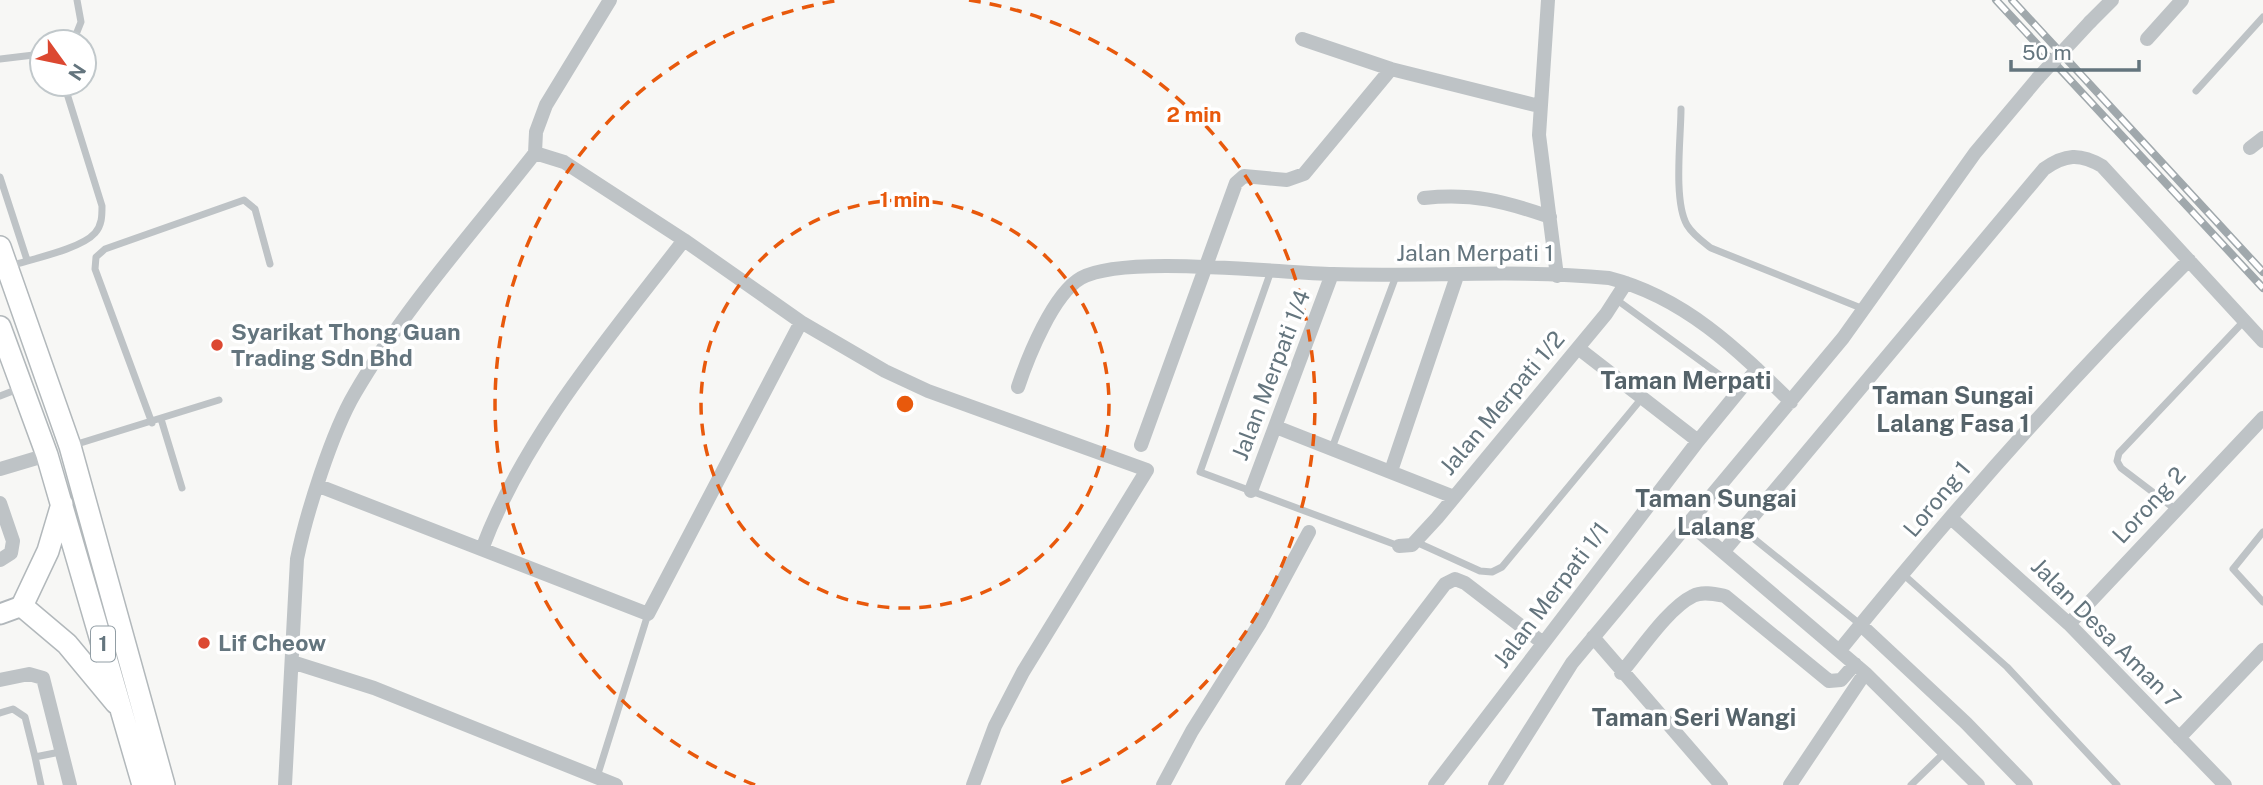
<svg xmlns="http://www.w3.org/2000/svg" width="2263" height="785" font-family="'Public Sans',sans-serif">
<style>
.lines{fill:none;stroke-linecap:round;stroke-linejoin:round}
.secondary-casing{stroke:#b1b7bb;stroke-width:23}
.primary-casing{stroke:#b2b8bb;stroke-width:24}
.lane{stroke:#bec3c6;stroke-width:7}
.street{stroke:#bec3c6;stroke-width:14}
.secondary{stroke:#fff;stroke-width:19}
.primary{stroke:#fff;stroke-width:21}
.rail-casing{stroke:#a0a8ac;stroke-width:8}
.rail{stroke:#fff;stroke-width:5;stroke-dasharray:16;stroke-linecap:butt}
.street-bridge{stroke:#bec3c6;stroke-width:14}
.ring{fill:none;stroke:#e8590c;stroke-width:3.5;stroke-dasharray:12 9}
.poi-dot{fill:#dc4831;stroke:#fff;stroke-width:2.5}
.labels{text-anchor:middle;stroke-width:7;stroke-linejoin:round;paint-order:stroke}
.shield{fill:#fff;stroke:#929ea5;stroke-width:2}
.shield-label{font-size:21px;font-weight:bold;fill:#64757e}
.street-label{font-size:23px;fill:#64757e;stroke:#fff}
.poi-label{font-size:23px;font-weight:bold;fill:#64757e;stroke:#fff;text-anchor:start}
.neighbourhood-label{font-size:24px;font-weight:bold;fill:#55636a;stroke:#fff}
.centre{fill:#e8590c;stroke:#fff;stroke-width:3.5}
.ring-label{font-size:21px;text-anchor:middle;font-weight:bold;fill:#e8590c;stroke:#fff;stroke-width:7;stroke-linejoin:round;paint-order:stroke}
</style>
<rect width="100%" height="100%" fill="#f7f7f5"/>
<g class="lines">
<!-- secondary casing -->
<g class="secondary-casing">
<path id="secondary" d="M0 614 22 606"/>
</g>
<!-- primary casing -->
<g class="primary-casing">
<path id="primary" d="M0 247 70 446 164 785
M0 327 47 455 143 785
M62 504 48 551 22 606 67 644 116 703"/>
</g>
<!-- lane -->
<path class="lane" d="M73 42 81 22 77 0
M0 59 42 54
M2196 91 2263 17
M1681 109C1681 137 1673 201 1687 225 1693 235 1702 241 1711 248L1866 310
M0 177 27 260
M10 266C32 259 81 249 95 233 102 225 102 216 102 206L64 84
M1271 271 1200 472 1399 546
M1617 300 1739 389
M0 396 18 389
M161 419 182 488
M152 423 95 269 96 257 105 249 244 200 255 209 270 264
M74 445 219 400
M1332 448 1396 276
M2175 509 2121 468 2117 461 2119 453 2244 321
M1742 529 1861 625
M2263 532 2233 569 2263 602
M1416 542 1480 571 1492 572 1502 567 1642 398
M1904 575 2007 667 2117 785
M0 713 13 709 25 717 35 757 60 752
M35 757 41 785
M597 777 648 614
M1911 785 1945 752"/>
<!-- street -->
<path class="street" d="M1548 0 1539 135 1557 276
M2090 22 2112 0
M1302 39 1391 69 1539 106
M2147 39 2182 0
M2250 148 2263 138
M535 153 564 162 684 240 801 322 885 371 928 391 1147 470 1023 672 995 726 973 785
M1424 198C1473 193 1504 201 1550 217
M1578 348 1698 441
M1018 387C1028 357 1053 294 1081 278 1123 254 1278 273 1333 274 1425 277 1518 269 1609 278 1684 297 1737 349 1791 402
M1276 427 1454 497
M1141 445 1236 183 1244 176 1287 180 1304 174 1391 69
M0 469 47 455
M1391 471 1457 276
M319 486 648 614 801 322
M1251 491 1332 274
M0 503 13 541 11 553 0 560
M1951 518 2069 624 2225 785
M1689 523 1865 673 1978 785
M1399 546 1412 545 1437 518 1606 314 1626 283
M482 549C524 436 611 335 684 240
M1724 551 2044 169C2065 154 2080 153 2102 166L2263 341
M2069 624 2263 418
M1861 625 1966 723 2026 785
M1593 637 1721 785
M1840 650C1950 514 2065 383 2189 260
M292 662 374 688 616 785
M1621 673C1640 651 1668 608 1693 596 1702 591 1715 594 1725 596L1829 681 1841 680 1855 664
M0 680 29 674 43 678 70 785
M2179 738 2263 650
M285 785 297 559C306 514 332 432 355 393 405 307 474 231 535 153L536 132 546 105 610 0
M1163 785 1192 731 1260 623 1309 532
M1292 785 1445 584 1455 579 1465 583 1543 643
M1435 785 1698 441 1757 369
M1495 785 1572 663 1843 338 1975 153 2038 78
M1790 785 1865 673"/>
<!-- secondary -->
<use href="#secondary" class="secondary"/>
<!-- primary -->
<use href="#primary" class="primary"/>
<!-- rail casing -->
<g class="rail-casing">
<path id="rail" d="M1996 0 2263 288
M2012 0 2263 272"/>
</g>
<!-- rail -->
<use href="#rail" class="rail"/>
<!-- street-bridge -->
<path class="street-bridge" d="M2038 78 2090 22"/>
</g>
<!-- distance rings -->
<g class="ring">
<circle cx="905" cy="404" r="204"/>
<path d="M755 785A409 409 0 0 1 841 0M969 0A409 409 0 0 1 1055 785"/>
</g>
<!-- markers -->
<g class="poi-dot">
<circle cx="217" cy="345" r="7"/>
<circle cx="204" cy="643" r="7"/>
</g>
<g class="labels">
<!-- shield labels -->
<rect class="shield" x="91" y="626.5" width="24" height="35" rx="5"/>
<g class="shield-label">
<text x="103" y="651">1</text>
</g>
<!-- street labels -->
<g class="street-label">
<text x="1475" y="261">Jalan Merpati 1</text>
<text transform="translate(1271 375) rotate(-69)" y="8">Jalan Merpati 1/4</text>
<text transform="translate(1502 403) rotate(-50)" y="8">Jalan Merpati 1/2</text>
<text transform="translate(1937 499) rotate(-50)" y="8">Lorong 1</text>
<text transform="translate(2149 505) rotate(-47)" y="8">Lorong 2</text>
<text transform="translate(1551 595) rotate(-53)" y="8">Jalan Merpati 1/1</text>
<text transform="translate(2106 633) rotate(45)" y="8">Jalan Desa Aman 7</text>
</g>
<!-- poi labels -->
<g class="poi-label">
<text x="231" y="340">Syarikat Thong Guan<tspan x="231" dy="26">Trading Sdn Bhd</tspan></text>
<text x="218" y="651">Lif Cheow</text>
</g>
<!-- neighbourhood labels -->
<g class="neighbourhood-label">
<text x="1686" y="389">Taman Merpati</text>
<text x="1953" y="404">Taman Sungai<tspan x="1953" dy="28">Lalang Fasa 1</tspan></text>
<text x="1716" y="507">Taman Sungai<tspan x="1716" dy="28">Lalang</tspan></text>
<text x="1694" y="726">Taman Seri Wangi</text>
</g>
</g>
<circle cx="905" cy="404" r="10" class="centre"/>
<g class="ring-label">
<text x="1194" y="122">2 min</text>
<text x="905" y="207">1 min</text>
</g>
<!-- north arrow -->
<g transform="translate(63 63) rotate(123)"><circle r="33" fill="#ffffff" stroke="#c1c8cb" stroke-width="2"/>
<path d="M0-5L12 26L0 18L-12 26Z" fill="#dc4831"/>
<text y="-10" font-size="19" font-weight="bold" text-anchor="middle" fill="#64757e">N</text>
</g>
<!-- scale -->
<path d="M2011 60v10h128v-10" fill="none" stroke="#64757e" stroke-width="3.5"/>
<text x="2022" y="60" font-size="21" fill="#64757e" stroke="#ffffff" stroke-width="5" paint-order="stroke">50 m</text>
</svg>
